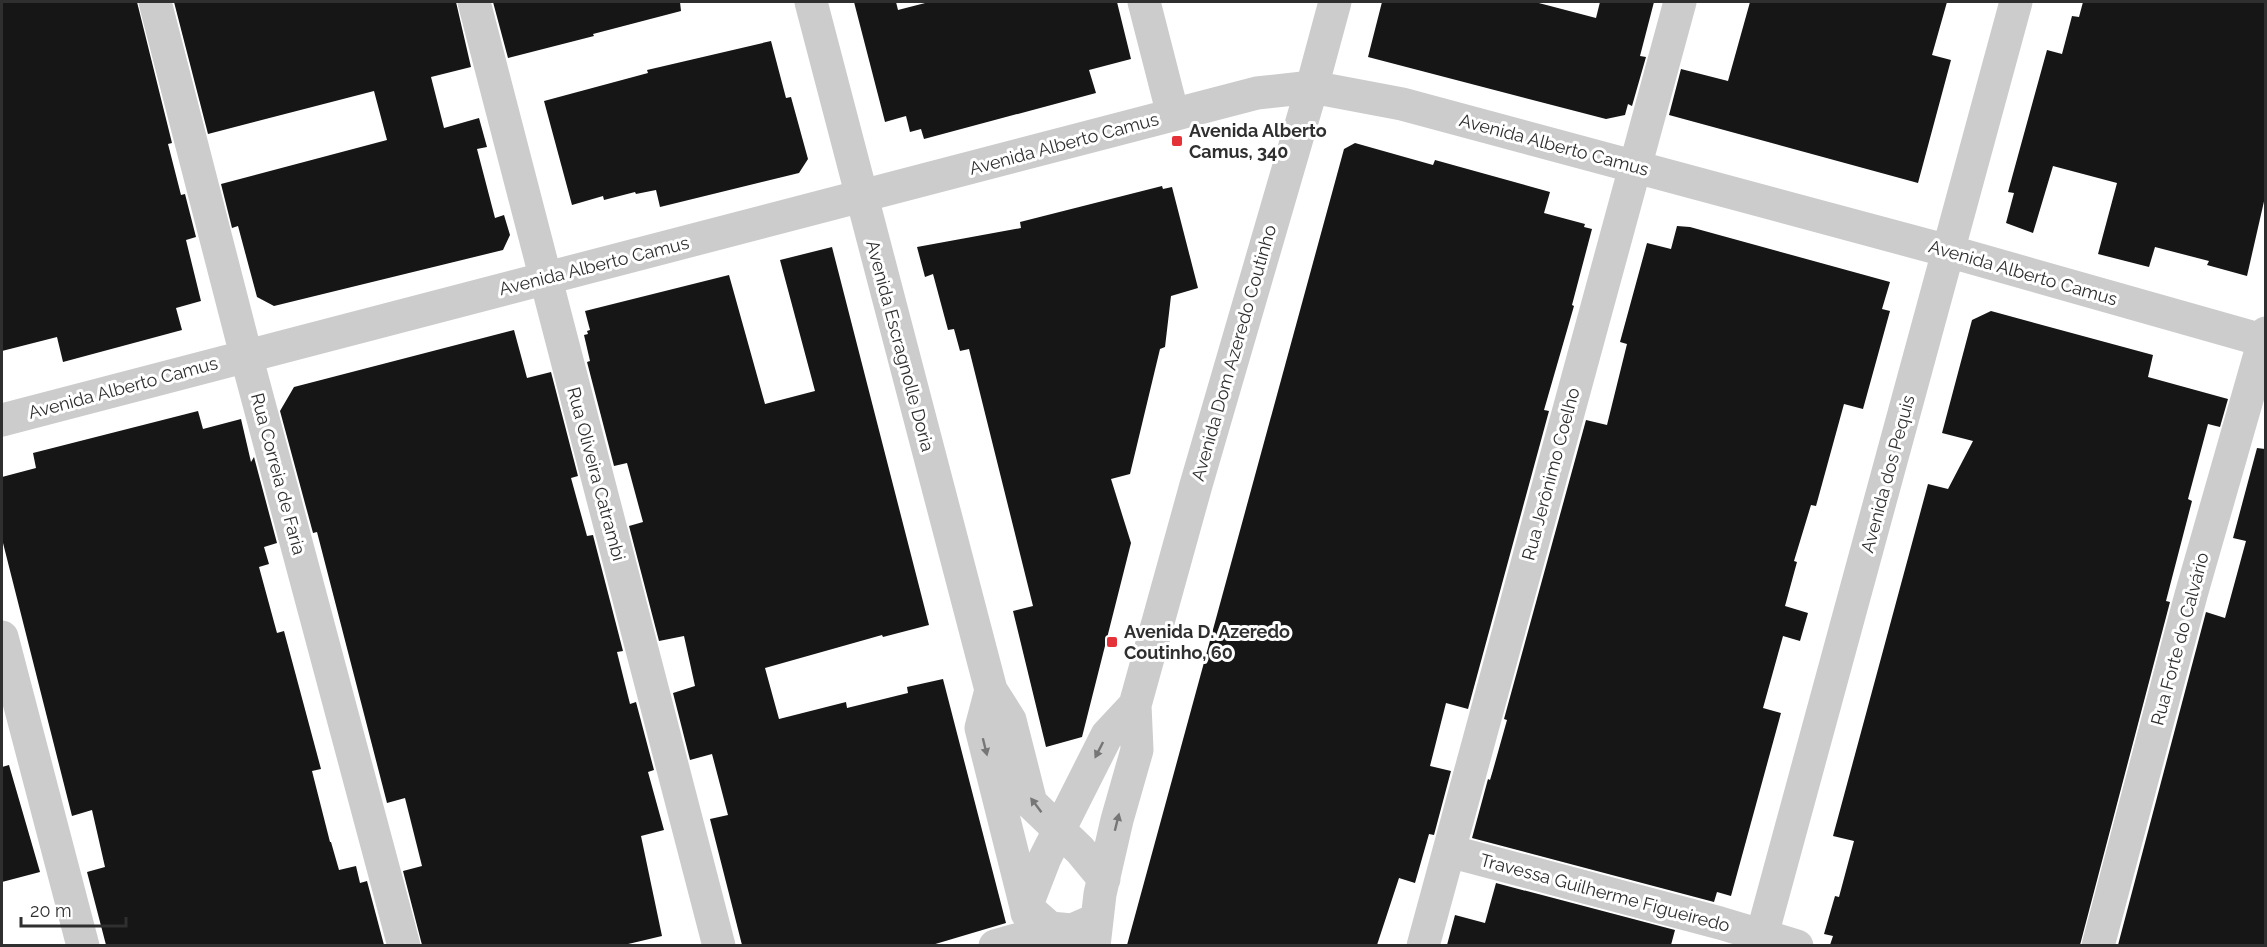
<svg xmlns="http://www.w3.org/2000/svg" width="2267" height="947" font-family="Raleway,sans-serif">
<style>
.building{fill:#161616}
.lines{fill:none;stroke-linecap:round;stroke-linejoin:round}
.minor{stroke:#ccc;stroke-width:33}
.oneway{fill:#767676}
.poi-dot{fill:#e43238;stroke:#fff;stroke-width:2}
.labels{text-anchor:middle;stroke-width:6;stroke-linejoin:round;paint-order:stroke}
.poi-label{font-size:18px;font-weight:bold;fill:#2f2f2f;stroke:#fff;text-anchor:start}
.street-label{font-size:18px;fill:#2f2f2f;stroke:#fff}
</style>
<rect width="100%" height="100%" fill="#fff"/>
<!-- building -->
<path class="building" d="M2 2H137L172 143 168 144 181 195 185 194 196 237 186 240 201 301 176 308 182 330 63 362 57 337 2 351Z
M174 2H456L471 67 431 77 444 128 479 118 487 147 477 149 495 218 504 215 510 235 503 250 274 306 257 297 238 226 232 228 221 184 387 140 374 91 208 134Z
M493 2H680L681 11 593 34 594 36 508 58Z
M854 2H896L898 10 929 2H1117L1131 59 1089 70 1096 93 924 139 921 129 910 132 906 116 885 122Z
M1382 2H1535L1596 18 1600 2H1654L1640 56 1646 57 1632 106 1628 104 1625 115 1606 119 1368 57Z
M1750 2H1947L1932 55 1951 60 1918 183 1669 115 1681 69 1728 81Z
M2083 2H2265V197L2247 276 2207 265 2209 261 2155 247 2149 267 2098 254 2117 183 2053 166 2033 233 2006 223 2014 193 2008 192 2047 50 2062 54 2072 16 2079 17Z
M771 41 786 98 791 97 808 159 799 173 660 207 656 190 636 194 635 192 604 200 603 196 572 205 544 101 648 73 647 70Z
M1355 143 1433 165 1435 160 1550 192 1544 213 1585 224 1584 227 1592 229 1572 305 1574 306 1544 410 1549 411 1468 709 1446 703 1430 766 1451 771 1434 835 1429 834 1415 883 1399 878 1377 945H1127L1344 149Z
M1162 186 1163 189 1172 187 1198 288 1171 296 1165 347 1160 349 1130 474 1111 479 1131 543 1082 737 1046 747 1013 611 1033 606 969 349 960 351 954 329 948 330 933 274 925 277 917 247 1021 228 1020 222Z
M1677 226 1690 227 1890 282 1882 309 1890 311 1863 409 1844 404 1816 506 1811 505 1794 561 1797 562 1785 606 1808 613 1800 641 1783 636 1763 708 1781 713 1731 896 1717 892 1714 902 1472 838 1488 779 1490 780 1493 770 1507 720 1504 719 1586 420 1607 425 1627 344 1620 342 1647 243 1671 249Z
M832 247 929 625 883 637 882 635 765 668 779 719 846 702 847 708 908 693 907 687 943 679 1006 923 932 945H742L710 819 728 815 712 754 690 760 673 693 695 686 684 636 659 641 629 526 643 522 627 463 614 466 587 362 590 361 584 335 588 334 587 331 590 330 585 311 729 275 765 404 815 391 780 260Z
M1991 311 2153 355 2148 377 2228 399 2220 427 2208 424 2188 499 2192 501 2166 601 2170 602 2080 945H1830L1833 936 1824 934 1835 896 1839 897 1854 841 1833 836 1928 484 1948 489 1973 441 1942 433 1972 320Z
M514 330 527 378 551 372 578 476 571 478 587 536 593 535 623 651 617 652 630 704 636 702 654 770 648 772 664 830 641 836 662 936 624 945H422L403 871 422 866 405 798 387 803 317 532 313 533 280 411 294 387Z
M198 411 203 429 241 419 251 462 254 457 277 543 264 547 269 564 259 567 277 633 284 631 321 769 312 771 330 842H331L339 870 356 866 360 883 367 881 384 945H106L87 872 105 867 92 810 72 816 2 539V477L36 468 33 453Z
M2257 448 2265 449V945H2118L2206 612 2225 618 2246 541 2233 538Z
M9 765 40 872 2 882V767Z
M1496 883 1675 930 1671 945H1447L1455 915 1485 923Z"/>
<g class="lines">
<!-- minor -->
<path class="minor" d="M155 2 246 355 404 946
M474 2 719 946
M811 2 991 690 1010 720 1031 803 1080 850 1104 879
M1144 2 1173 115
M2 420 1257 93 1312 87 1402 104 1948 251 2266 341
M2 637 83 946
M991 690 981 728 1026 907 1050 928 1072 930 1097 919
M1449 851 1720 923 1797 946
M1027 913 1026 907 1045 858 1107 735 1135 705
M995 946 1034 935
M1094 946 1100 894 1117 820 1137 750 1135 705 1196 485 1312 87 1335 2
M1423 946 1680 2
M1759 946 2016 2
M2098 946 2191 595 2266 333"/>
</g>
<!-- one-way arrows -->
<defs><path id="oneway-solid" d="M-6-.8H1V-3.2L6.5 0L1 3.2V.8H-6Z" transform="scale(1.5)"/></defs>
<g class="oneway">
<use href="#oneway-solid" transform="translate(985 747) rotate(76)"/>
<use href="#oneway-solid" transform="translate(1099 750) rotate(117)"/>
<use href="#oneway-solid" transform="translate(1036 805) rotate(-127)"/>
<use href="#oneway-solid" transform="translate(1117 822) rotate(-76)"/>
</g>
<!-- markers -->
<g class="poi-dot">
<rect x="1171" y="135" width="12" height="12" rx="3"/>
<rect x="1106" y="636" width="12" height="12" rx="3"/>
</g>
<g class="labels">
<!-- poi labels -->
<g class="poi-label">
<text x="1189" y="137">Avenida Alberto<tspan x="1189" dy="21">Camus, 340</tspan></text>
<text x="1124" y="638">Avenida D. Azeredo<tspan x="1124" dy="21">Coutinho, 60</tspan></text>
</g>
<!-- street labels -->
<g class="street-label">
<text transform="translate(1064 144) rotate(-15)" y="6">Avenida Alberto Camus</text>
<text transform="translate(1554 145) rotate(15)" y="6">Avenida Alberto Camus</text>
<text transform="translate(594 266) rotate(-14)" y="6">Avenida Alberto Camus</text>
<text transform="translate(2023 273) rotate(16)" y="6">Avenida Alberto Camus</text>
<text transform="translate(900 346) rotate(75)" y="6">Avenida Escragnolle Doria</text>
<text transform="translate(1234 353) rotate(-74)" y="6">Avenida Dom Azeredo Coutinho</text>
<text transform="translate(123 388) rotate(-15)" y="6">Avenida Alberto Camus</text>
<text transform="translate(278 474) rotate(75)" y="6">Rua Correia de Faria</text>
<text transform="translate(596 474) rotate(75)" y="6">Rua Oliveira Catrambi</text>
<text transform="translate(1551 474) rotate(-75)" y="6">Rua Jerônimo Coelho</text>
<text transform="translate(1888 474) rotate(-75)" y="6">Avenida dos Pequis</text>
<text transform="translate(2180 639) rotate(-75)" y="6">Rua Forte do Calvário</text>
<text transform="translate(1605 893) rotate(15)" y="6">Travessa Guilherme Figueiredo</text>
</g>
</g>
<!-- border -->
<rect width="2267" height="947" fill="none" stroke="#2f2f2f" stroke-width="6"/>
<!-- scale -->
<path d="M21 917v9h105v-9" fill="none" stroke="#2f2f2f" stroke-width="3"/>
<text x="30" y="917" font-size="18" fill="#2f2f2f" stroke="#ffffff" stroke-width="4.5" paint-order="stroke">20 m</text>
</svg>
